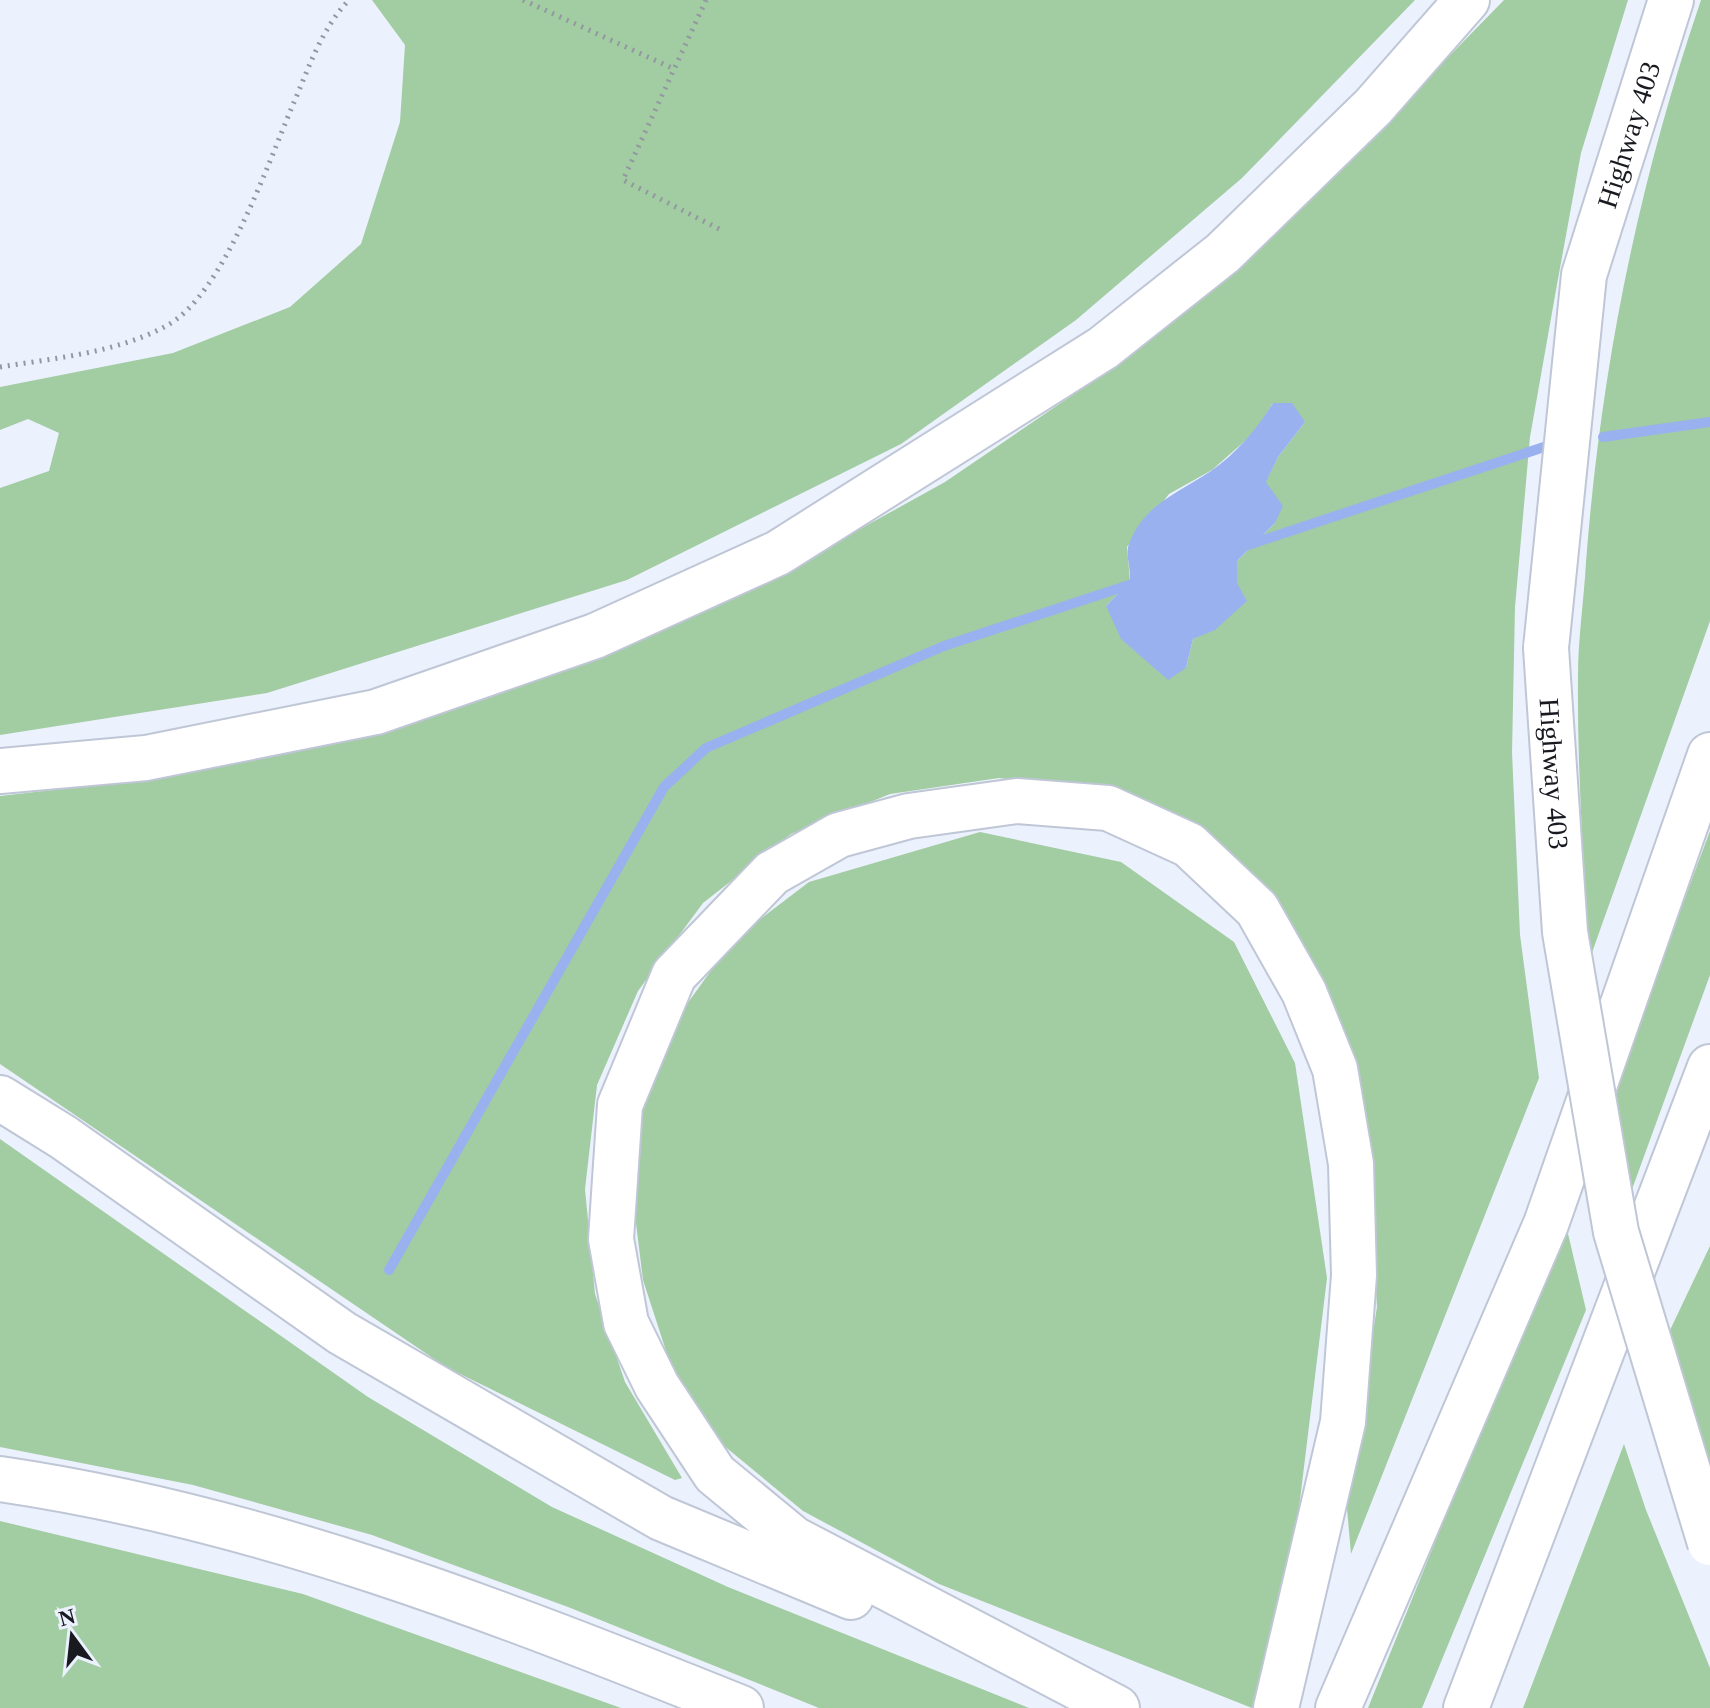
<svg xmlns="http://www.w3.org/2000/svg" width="1710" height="1708" font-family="Georgia,serif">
<rect width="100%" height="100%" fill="#ecf1fe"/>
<!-- green -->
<path fill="#a2cca1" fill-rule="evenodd" d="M372,0H1415L1242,178L1076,320L901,444L627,580L267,693L0,735V488L49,471L59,433L28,419L0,430V387L173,353L290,307L361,244L400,122L405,45Z
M1504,0H1628L1581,153L1556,290L1530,437L1515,607L1512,752L1520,935L1539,1078L1351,1554L1346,1497L1377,1307L1365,1112L1321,974L1257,883L1100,791L999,778L890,794L791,834L703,903L638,991L597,1085L585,1189L595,1294L625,1382L682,1478L675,1480L446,1367L0,1064V796L158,778L376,727L786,570L945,482L1099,377L1295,214ZM1273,403L1305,422L1278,457L1265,483L1275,523L1237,561C1236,602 1231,622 1193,639L1186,668L1106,606L1130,581L1127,547L1169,494L1212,470L1255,432Z
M1701,0H1710V621L1589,961C1584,866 1577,771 1578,676C1578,638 1584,600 1586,562C1601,368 1638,184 1701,0Z
M1710,831V975L1627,1203L1608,1104Z
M980,832L1121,862L1234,942L1295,1063L1327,1278L1299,1508L1252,1708L939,1584L803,1511L717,1440L669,1360L643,1280L632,1191L644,1095L682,1011L733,940L809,882Z
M0,1139L368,1397L552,1507L728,1587L1029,1708H819L568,1607L372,1535L193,1485L0,1447Z
M1565,1221L1586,1310L1422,1708H1368Z
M1710,1246V1490L1662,1347Z
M1624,1444L1646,1510L1710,1668V1708H1523Z
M0,1521L303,1594L621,1708H0Z"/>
<!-- water -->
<path fill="#99b2ef" d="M1273,403H1292L1305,422L1278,457L1266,482L1283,506L1275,523L1237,561V583L1247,601L1215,630L1193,639L1186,668L1168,680L1121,639L1106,606L1130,581C1131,569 1125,554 1129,544C1143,505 1178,493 1211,471C1237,453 1257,429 1273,403Z"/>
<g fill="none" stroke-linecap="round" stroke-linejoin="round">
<!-- stream -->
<path stroke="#99b2ef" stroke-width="10" d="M1603,437L1710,422
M1245,546L1550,445
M389,1270L664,787L706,748L944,646L1135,583"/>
<defs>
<g id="highway">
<path id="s1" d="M1546,648L1584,275L1671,0"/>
<path d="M0,771L146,758L376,712L595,636L778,553L1103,348L1223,253L1373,107L1467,0"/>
<path d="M0,1098L63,1137L342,1333L661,1518L851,1597"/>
<path d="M0,1479C260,1517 499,1611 741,1708"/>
<path d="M1117,1708L794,1539L715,1474L657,1386L626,1323L611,1239L620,1105L674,975L772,873L839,835L909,816L1017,801L1108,808L1189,845L1257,909L1304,992L1335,1069L1351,1164L1354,1275L1343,1422L1276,1708"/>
<path d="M1338,1708L1546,1224L1710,755"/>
<path d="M1466,1708L1710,1067"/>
</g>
</defs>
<!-- highway casing -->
<use href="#highway" stroke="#bfc6d5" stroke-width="48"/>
<!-- path -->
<path stroke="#9397a1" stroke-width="5" stroke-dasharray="2 6" stroke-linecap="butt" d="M523,0L672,68
M706,0L623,180L723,231
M0,367C55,358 116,353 166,326C222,297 267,166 292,107C308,70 321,29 349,0"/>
<!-- highway -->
<use href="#highway" stroke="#fff" stroke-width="44"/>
<defs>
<g id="highway-bridge">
<path id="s2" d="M1546,648L1565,932L1616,1232L1710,1543"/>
</g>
</defs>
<!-- highway-bridge casing -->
<use href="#highway-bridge" stroke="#bfc6d5" stroke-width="48" stroke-linecap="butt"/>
<!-- highway-bridge -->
<use href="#highway-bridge" stroke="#fff" stroke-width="44"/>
</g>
<g text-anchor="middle" stroke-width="6" stroke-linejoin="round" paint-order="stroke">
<!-- street labels -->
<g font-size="28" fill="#181a20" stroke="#ecf1fe">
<text dy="10" stroke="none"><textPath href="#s1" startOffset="522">Highway 403</textPath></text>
<text dy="10" stroke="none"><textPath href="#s2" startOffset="126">Highway 403</textPath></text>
</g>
</g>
<!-- north arrow -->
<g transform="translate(72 1636) rotate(345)" stroke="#ecf1fe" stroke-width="6" paint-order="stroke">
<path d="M0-6L14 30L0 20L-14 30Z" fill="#181a20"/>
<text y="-12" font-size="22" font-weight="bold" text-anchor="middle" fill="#181a20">N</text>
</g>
</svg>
